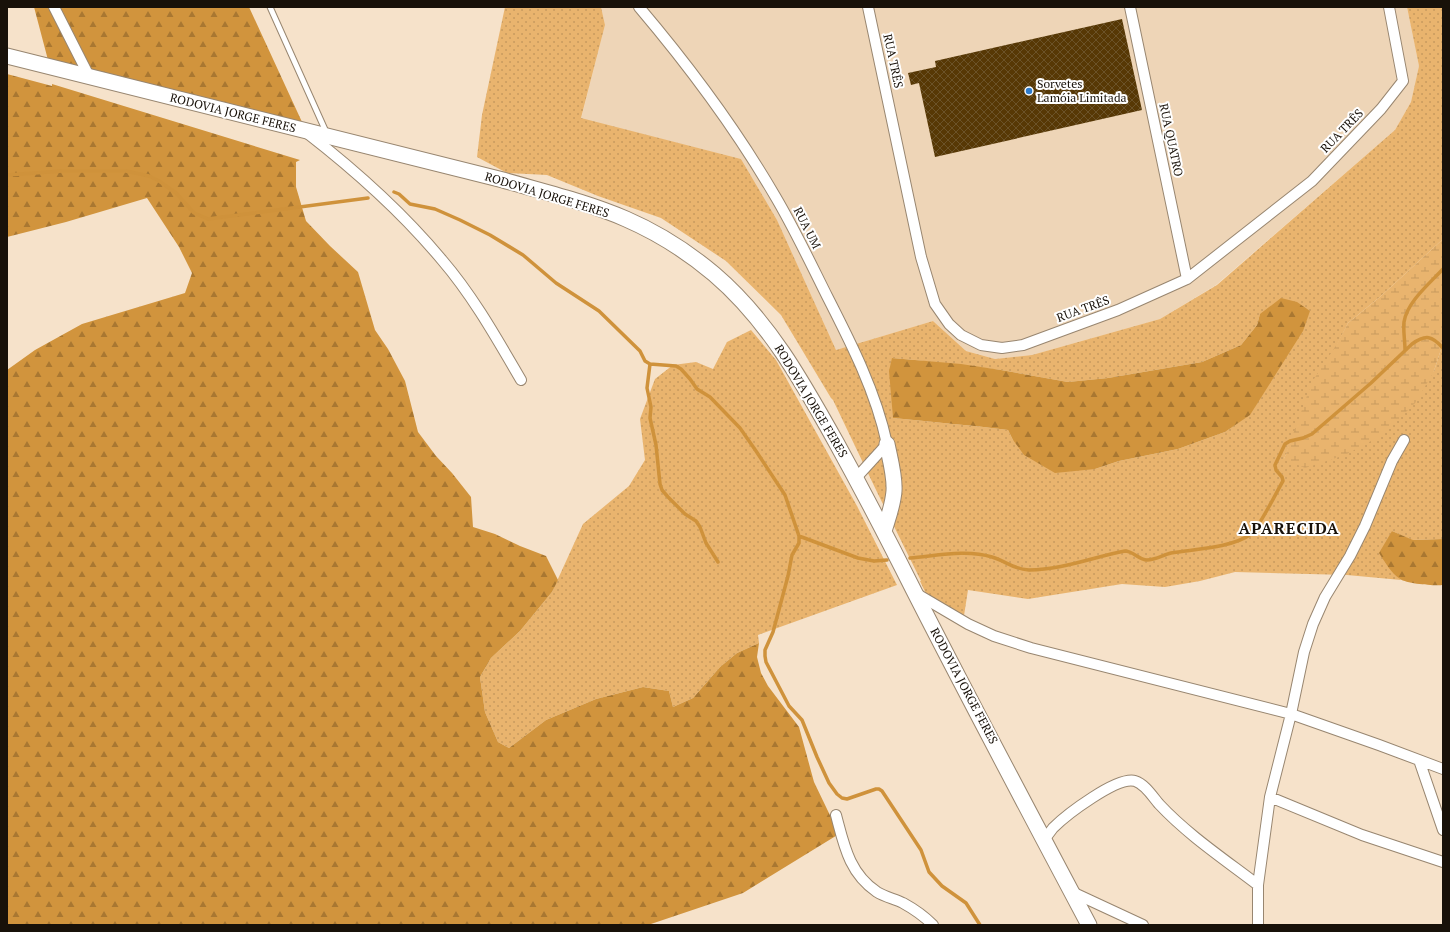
<svg xmlns="http://www.w3.org/2000/svg" width="1450" height="932" font-family="'PT Serif',serif">
<defs>
<pattern id="grass-dots" width="8" height="8" patternUnits="userSpaceOnUse"><rect width="8" height="8" fill="#e9b46e"/><path d="M2 2h.1M6 6h.1" fill="none" stroke="#c79a5e" stroke-width="1.8" stroke-linecap="round"/></pattern>
<pattern id="forest-firs" width="22" height="20" patternUnits="userSpaceOnUse"><rect width="22" height="20" fill="#d1943d"/><path d="M5 1l3.5 6h-7zM16 11l3.5 6h-7z" fill="#a97731"/></pattern>
<pattern id="wetland-marsh" width="20" height="14" patternUnits="userSpaceOnUse"><rect width="20" height="14" fill="#e9b46e"/><path d="M1 5h8M5 5V1M11 12h8M15 12V8" fill="none" stroke="#c79a5e"/></pattern>
<pattern id="building-cross-hatch" width="8" height="8" patternUnits="userSpaceOnUse"><rect width="8" height="8" fill="#573805"/><path d="M0 0l8 8M0 8l8-8" fill="none" stroke="#6b5228"/></pattern>
</defs>
<rect width="100%" height="100%" fill="#f6e2ca"/>
<!-- built -->
<path fill="#eed5b7" d="M601,7H1407L1419,66L1411,102L1395,130L1216,285L1160,319L1032,355L995,359L966,351L933,321L836,350L777,220L741,159L581,119L605,25Z"/>
<!-- grass -->
<path fill="url(#grass-dots)" fill-rule="evenodd" d="M505,7H601L605,25L581,118L741,159L777,220L836,350L933,321L966,351L995,359L1032,355L1160,319L1217,285L1395,130L1411,102L1419,66L1407,7H1443V239L1381,296L1348,323L1299,422L1284,459L1434,371L1443,343V539L1412,540L1392,531L1389,567L1401,580L1347,575L1235,572L1200,581L1165,587L1122,584L1028,599L968,590L963,622L937,605L934,611L920,581H921L877,492L833,400L831,398L781,315L726,261L661,218L598,196L547,175L507,173L477,157L482,115ZM1260,314L1250,414L1225,432L1178,449L1119,461L1095,469L1013,440L1008,430C970,425 931,422 893,418L892,358L915,360L1001,370L1068,382L1108,378L1202,362L1241,345L1257,325Z
M751,330L776,360L857,506L897,585L758,635L759,643L737,653L720,667L693,698L673,707L669,691L643,687L596,699L546,720L509,748L498,742L485,712L480,677L491,658L520,631L552,592L583,524L629,486L645,460L640,419L655,379L673,365L696,362L713,369L727,342Z"/>
<!-- forest -->
<path fill="url(#forest-firs)" d="M34,7H249L302,122L48,60Z
M7,74L52,86V84L300,160L296,162V187L306,221L330,246L358,272L375,330L388,349L405,381L418,432L436,456L452,473L471,497L473,527L495,534L520,546L546,556L558,580L552,592L520,631L491,658L480,677L485,712L498,742L509,748L546,720L596,699L643,687L669,691L673,707L693,698L720,667L737,653L759,643L757,657L761,673L768,686L799,727L814,782L839,834L743,893L648,925H7V370L35,350L82,324L185,293L192,273L179,247L147,198L66,222L7,237Z
M1281,298L1297,302L1310,311L1303,331L1250,415L1225,432L1178,449L1119,461L1095,469L1055,473L1024,455L1013,440L1008,430C970,425 931,422 893,418L889,371L892,358L961,364L1001,370L1068,382L1108,378L1202,362L1241,345L1257,325L1260,314Z
M1392,531L1413,540L1443,539V585C1435,586 1407,584 1400,579C1391,573 1385,562 1379,553Z"/>
<!-- wetland -->
<path fill="url(#wetland-marsh)" d="M1443,239V343L1434,371L1416,402L1384,434L1345,455L1305,468L1284,459L1312,382L1337,344L1348,323L1381,296Z"/>
<g fill="none" stroke-linecap="round" stroke-linejoin="round">
<!-- stream -->
<path stroke="#cf923b" stroke-width="3.5" d="M7,175L62,171H126L149,176L159,181L176,193L194,213L208,219L368,198
M394,192L399,194L410,204L435,209L460,220L490,235L523,255L556,283L599,311L640,351L645,361L650,364L676,366L681,369L690,379L697,389L710,397L740,428L756,451L785,495L799,536V543L792,555L788,576L773,632L765,650V656L766,662L789,706L802,720L817,757L829,783L837,794L842,798L847,799L876,789H879L882,791L921,850L929,872L942,886L966,903L980,925
M1405,350C1405,341 1403,331 1404,322C1407,302 1430,283 1443,269
M650,364L647,388L651,407L650,418L656,445L660,484L662,490L668,497L685,514L696,521L700,527L706,543L718,562
M799,536L858,558L874,561L887,560
M910,558C936,556 966,549 992,557C1006,561 1012,569 1029,570C1062,570 1093,557 1125,551C1133,551 1139,560 1147,560C1155,560 1163,555 1171,553C1194,549 1232,548 1251,534C1259,528 1277,491 1283,481L1282,477L1276,470L1275,465L1285,444L1290,441L1303,438L1312,434L1371,383L1412,344C1426,334 1432,336 1443,348"/>
</g>
<!-- building -->
<path fill="url(#building-cross-hatch)" d="M1122,19L1142,110L935,157L919,83L911,85L908,73L936,67L935,61Z"/>
<g fill="none" stroke-linecap="round" stroke-linejoin="round">
<defs>
<path id="service" d="M270,7L327,134"/>
<path id="minor" d="M54,7L89,76
M639,7C689,66 736,129 775,196C794,228 810,262 827,296C851,343 876,392 887,444L856,478
M868,7L921,257L935,304L949,324L961,335L981,345L1002,348L1023,345L1118,310L1187,279L1312,181L1381,109L1403,81L1389,7
M1130,7L1187,279
M307,133C356,171 402,212 442,260C473,296 497,339 521,380
M917,594L968,624L994,636L1031,648L1291,714L1379,745L1443,769
M1419,760L1443,830
M1270,797L1362,835L1443,862
M836,815C844,845 849,873 877,892C885,897 895,899 903,903C914,909 924,916 933,925
M1044,840C1047,836 1050,832 1053,828C1066,815 1117,776 1135,781C1145,784 1153,797 1159,804C1188,835 1224,859 1258,885
M1072,892L1143,925
M1258,925V885L1270,797L1291,714L1304,652L1313,624L1325,597L1350,556L1365,526L1392,461L1404,440"/>
<path id="secondary" d="M7,56L503,180C544,192 587,202 626,219C656,232 689,253 714,274C768,320 802,381 836,442C863,491 889,541 914,591C971,703 1030,814 1089,925
M884,531C888,518 893,505 894,491C895,476 890,459 887,444"/>
</defs>
<!-- service casing -->
<use href="#service" stroke="#988670" stroke-width="7"/>
<!-- minor casing -->
<use href="#minor" stroke="#988670" stroke-width="12"/>
<!-- secondary casing -->
<use href="#secondary" stroke="#988670" stroke-width="17"/>
<!-- service -->
<use href="#service" stroke="#fff" stroke-width="5"/>
<!-- minor -->
<use href="#minor" stroke="#fff" stroke-width="10"/>
<!-- secondary -->
<use href="#secondary" stroke="#fff" stroke-width="15"/>
</g>
<!-- markers -->
<circle fill="#2f7ccc" stroke="#fff" stroke-width="1.5" cx="1029" cy="91" r="4"/>
<g text-anchor="middle" stroke-width="4" stroke-linejoin="round" paint-order="stroke">
<!-- street labels -->
<g font-size="12" fill="#181109" stroke="#fff">
<text transform="translate(893 61) rotate(78)" y="4">RUA TRÊS</text>
<text transform="translate(233 113) rotate(14)" y="4">RODOVIA JORGE FERES</text>
<text transform="translate(1342 131) rotate(-46)" y="4">RUA TRÊS</text>
<text transform="translate(1171 140) rotate(78)" y="4">RUA QUATRO</text>
<text transform="translate(547 195) rotate(17)" y="4">RODOVIA JORGE FERES</text>
<text transform="translate(807 228) rotate(63)" y="4">RUA UM</text>
<text transform="translate(1083 309) rotate(-20)" y="4">RUA TRÊS</text>
<text transform="translate(811 401) rotate(59)" y="4">RODOVIA JORGE FERES</text>
<text transform="translate(964 686) rotate(62)" y="4">RODOVIA JORGE FERES</text>
</g>
<!-- poi labels -->
<g font-size="12" fill="#181109" stroke="#fff" text-anchor="start">
<text x="1037" y="88">Sorvetes<tspan x="1037" dy="14">Lamóia Limitada</tspan></text>
</g>
<!-- district labels -->
<g font-size="16" font-weight="bold" letter-spacing="1" fill="#181109" stroke="#fff">
<text x="1289" y="534">APARECIDA</text>
</g>
</g>
<!-- border -->
<rect width="1450" height="932" fill="none" stroke="#181109" stroke-width="16"/>
</svg>
